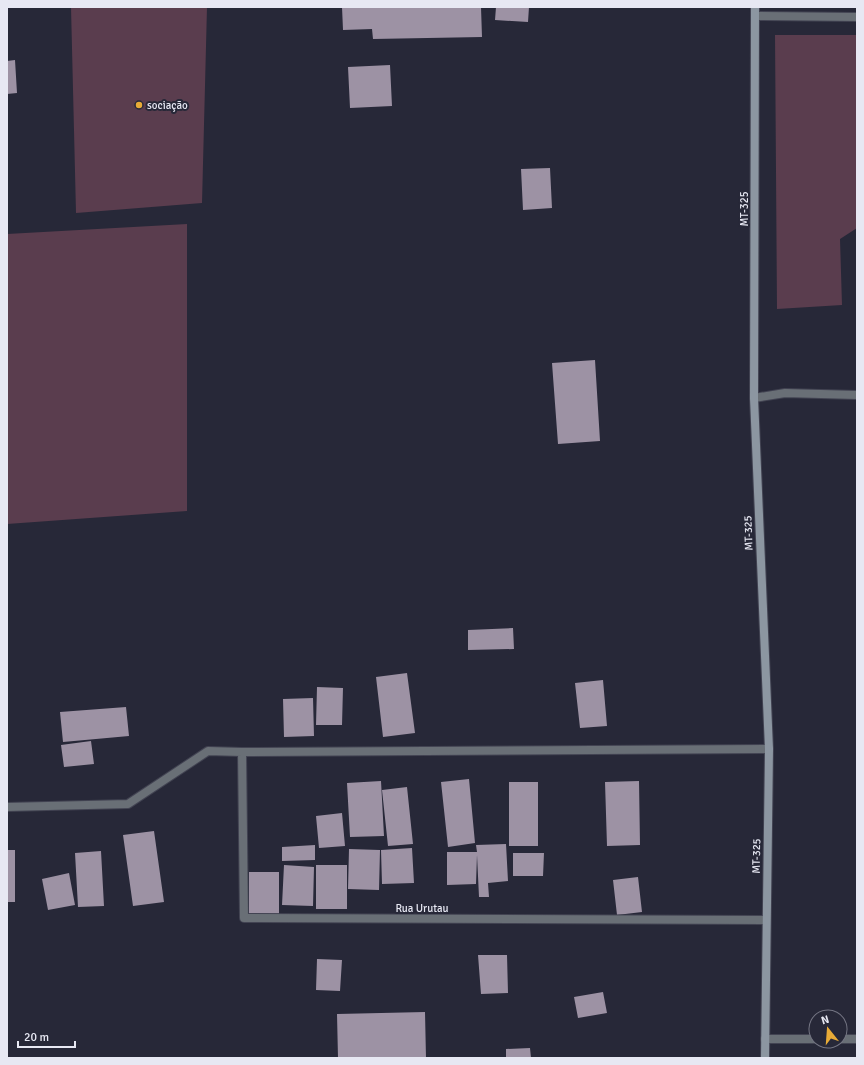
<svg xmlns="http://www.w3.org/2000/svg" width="864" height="1065" font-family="Signika,sans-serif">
<rect width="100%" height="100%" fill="#272838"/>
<!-- green -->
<path fill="#5a3d4e" d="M71,7H207L202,203L76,213Z
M775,35H857V228L840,239L842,305L777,309Z
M187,224V511L7,524V234Z"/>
<!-- building -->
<path fill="#9d92a4" d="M342,7H481L482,37L373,39L372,29L343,30Z
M496,7H529L528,22L495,20Z
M15,60L17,93L7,94V61Z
M390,65L392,106L350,108L348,67Z
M550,168L552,208L523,210L521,169Z
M595,360L600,441L558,444L552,363Z
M513,628L514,649L468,650V630Z
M407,673L415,733L383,737L376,677Z
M603,680L607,726L580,728L575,683Z
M317,687L343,688L342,725H316Z
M313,698L314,736L284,737L283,699Z
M126,707L129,736L63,742L60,712Z
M91,741L94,764L64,767L61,745Z
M469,779L475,843L448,847L441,782Z
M381,781L384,836L350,837L347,783Z
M639,781L640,845L607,846L605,782Z
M509,782H538V846H509Z
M407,787L413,844L388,846L382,790Z
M342,813L345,846L319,848L316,816Z
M154,831L164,902L133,906L123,835Z
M506,844L508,881L488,883L489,897H479L477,855L476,884L447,885V852H477L476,845Z
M315,845V860L282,861V847Z
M412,848L414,883L382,884L381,850Z
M349,849L380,850L379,890L348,889Z
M7,850H15V902H7Z
M101,851L104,906L78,907L75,853Z
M513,853H544L543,876H513Z
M284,865L314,867L313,906L282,905Z
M316,865H347V909H316Z
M249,872H279V915H249Z
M69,873L75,905L48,910L42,879Z
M638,877L642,912L617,915L613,880Z
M478,955H507L508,993L481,994Z
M317,959L342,960L340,991L316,990Z
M603,992L607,1013L578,1018L574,997Z
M425,1012L426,1058H338L337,1014Z
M530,1048L531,1058H506V1049Z"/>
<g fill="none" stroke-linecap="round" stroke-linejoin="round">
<defs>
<path id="street" d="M755,16L857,17
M754,398L785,393L857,395
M242,752L244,918L766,920
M7,807L128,804L208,751L242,752L769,749
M765,1039H816
M840,1039H857"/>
<path id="secondary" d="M755,7L754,398L769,749L765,1058"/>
</defs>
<!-- street casing -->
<use href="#street" stroke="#424352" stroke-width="10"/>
<!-- secondary casing -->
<use href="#secondary" stroke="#424352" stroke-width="10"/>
<!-- street -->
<use href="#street" stroke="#696f76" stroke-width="8"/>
<!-- secondary -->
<use href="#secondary" stroke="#8c96a1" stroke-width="8"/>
</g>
<!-- markers -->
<circle fill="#e8ab37" stroke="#272838" stroke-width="1.5" cx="139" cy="105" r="4"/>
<g text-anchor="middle" stroke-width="4" stroke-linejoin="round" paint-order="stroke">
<!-- poi labels -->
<g font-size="11" fill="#e7e8f3" stroke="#272838" text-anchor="start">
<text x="147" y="109">sociação</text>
</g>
<!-- street labels -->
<g font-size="11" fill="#e7e8f3" stroke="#272838">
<text transform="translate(744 209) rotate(-90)" y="4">MT-325</text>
<text transform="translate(748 533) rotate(-92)" y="4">MT-325</text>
<text transform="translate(756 856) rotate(-89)" y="4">MT-325</text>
<text x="422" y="912">Rua Urutau</text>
</g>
</g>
<!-- border -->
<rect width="864" height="1065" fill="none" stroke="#e7e8f3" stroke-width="16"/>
<!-- north arrow -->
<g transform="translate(828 1029) rotate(343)"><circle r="19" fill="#272838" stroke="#747583"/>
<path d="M0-3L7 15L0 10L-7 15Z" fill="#e8ab37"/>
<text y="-6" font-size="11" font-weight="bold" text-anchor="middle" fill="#e7e8f3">N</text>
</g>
<!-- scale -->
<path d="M18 1041v6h57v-6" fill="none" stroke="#e7e8f3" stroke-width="2"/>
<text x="24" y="1041" font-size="12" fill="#e7e8f3" stroke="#272838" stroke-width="3" paint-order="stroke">20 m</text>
</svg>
